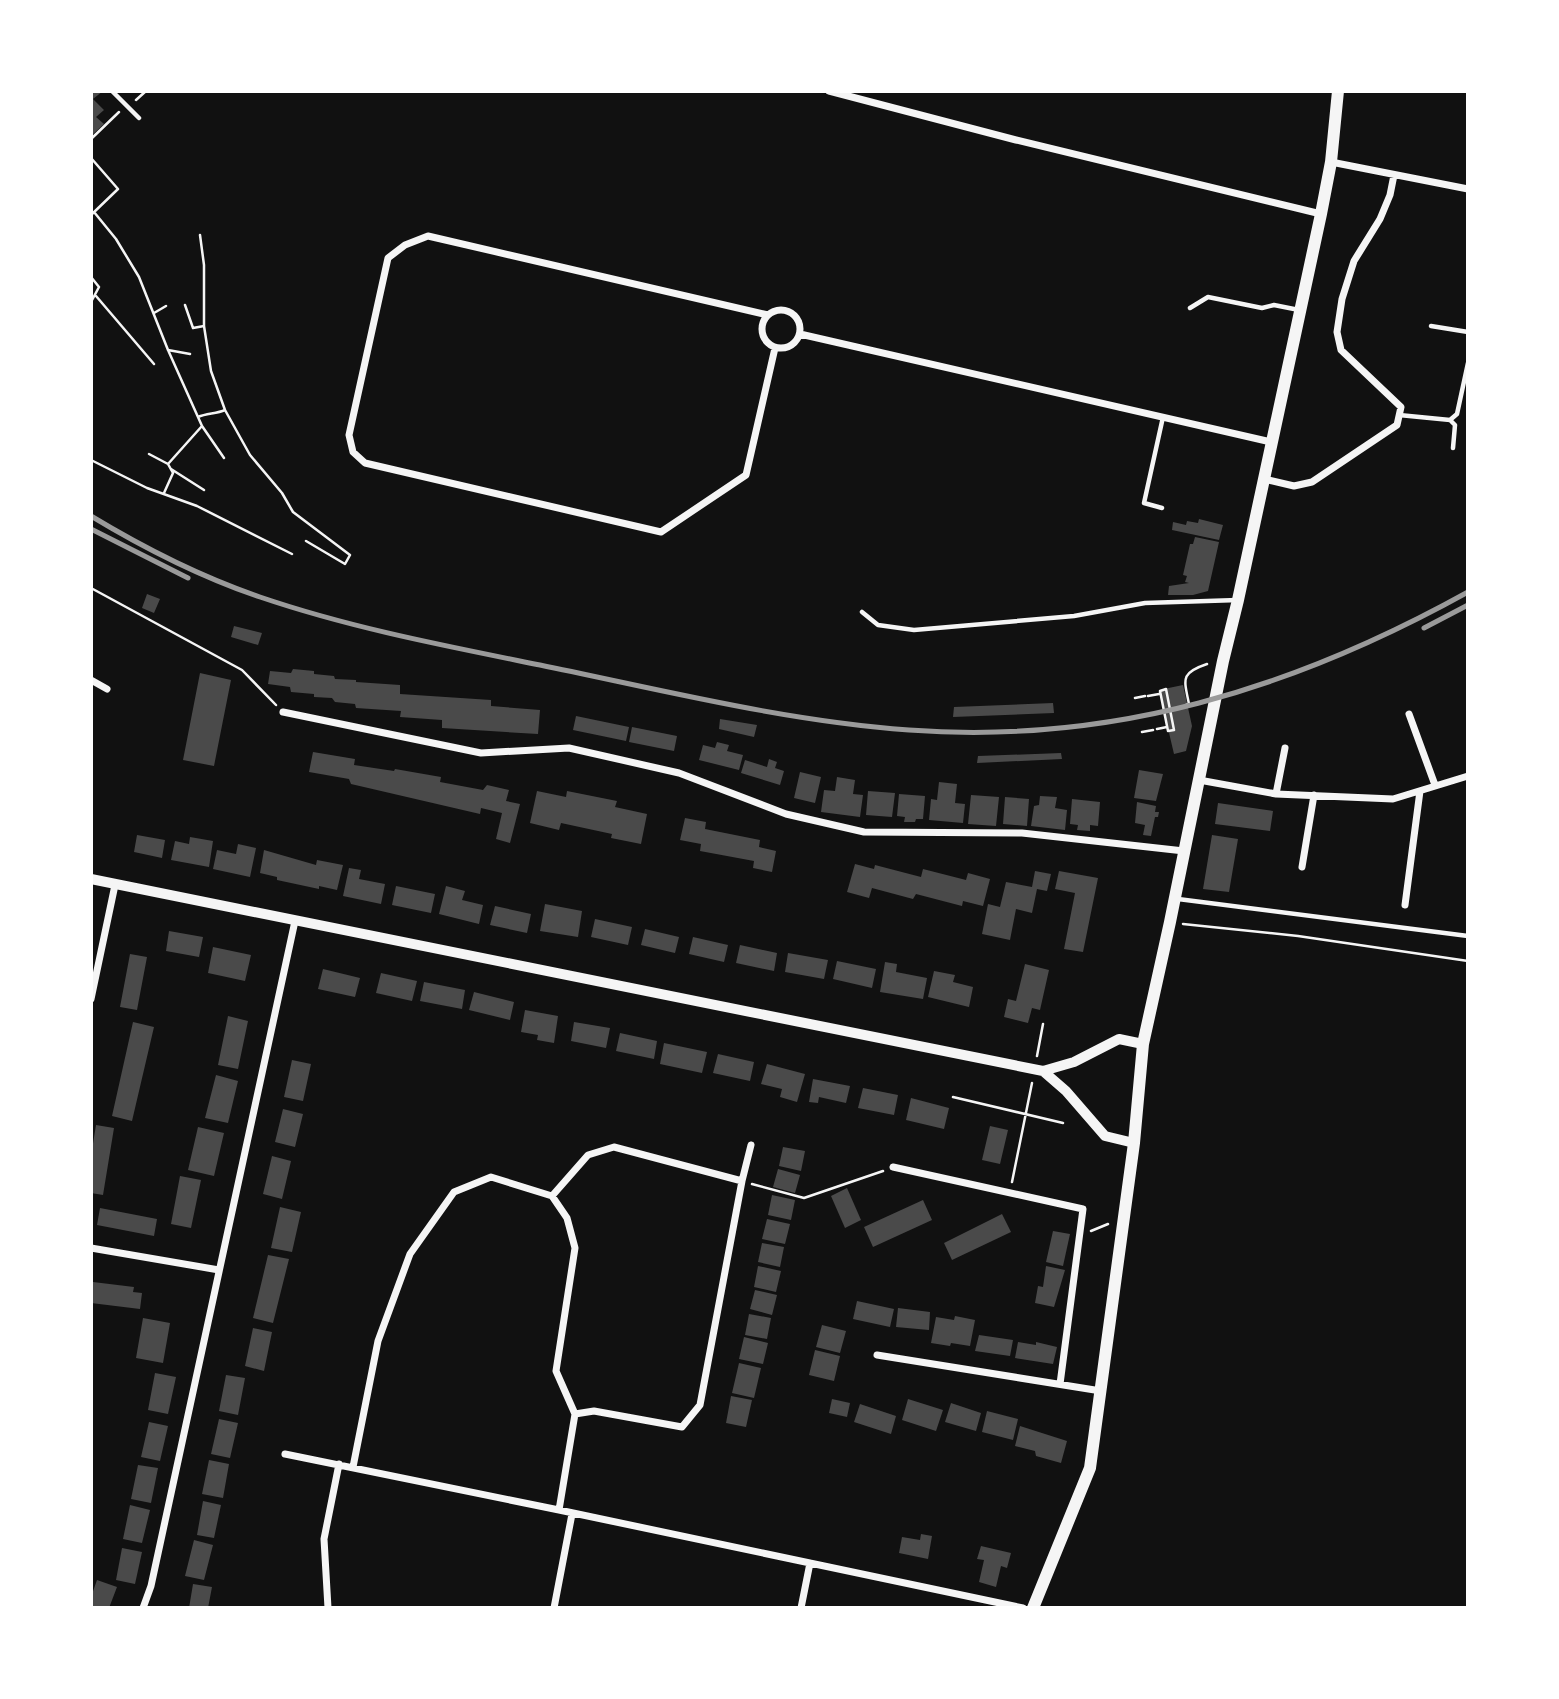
<svg xmlns="http://www.w3.org/2000/svg" width="1559" height="1699" font-family="'Source Sans 3',sans-serif">
<rect width="100%" height="100%" fill="#111"/>
<!-- building -->
<path fill="#4a4a4a" d="M91,91H103L93,99L104,110L96,117L104,124L91,136Z
M1199,519L1223,525L1219,540L1172,530L1173,522L1186,525L1187,521L1198,523Z
M1195,537L1219,542L1208,591L1193,595H1168L1169,586L1189,583L1185,582L1187,576L1183,575L1190,544H1193Z
M147,594L160,599L154,613L142,608Z
M234,626L262,633L258,645L231,637Z
M293,669L314,671V674L334,676L335,679L356,680V682L400,685V694L491,700V706L540,710L538,734L442,728V720L400,717L401,711L356,708L355,704L335,702L332,698L314,697V694L291,692L290,687L268,684L270,671L291,673Z
M200,673L231,680L214,766L183,760Z
M1183,685L1192,726L1186,751L1174,754L1159,690Z
M1053,703L1054,713L953,717L954,707Z
M576,716L629,727L626,741L573,730Z
M720,719L757,725L754,737L719,729Z
M632,727L677,736L674,751L629,742Z
M717,742L729,745L727,751L743,755L739,770L699,760L703,745L715,748Z
M313,752L355,759L354,765L394,771L395,769L441,777L440,782L483,790L487,785L509,790L506,801L520,804L510,843L496,839L502,813L481,808L480,814L351,784L349,779L309,772Z
M1061,753L1062,759L977,763L978,756Z
M769,759L777,762L775,768L784,771L780,785L741,773L745,760L767,767Z
M1139,770L1163,774L1156,801L1134,798Z
M800,772L821,777L815,803L794,798Z
M837,777L855,780L853,794L863,795L860,817L821,812L824,790L835,791Z
M939,782L957,784L955,803L965,804L963,823L929,820L931,799L937,800Z
M537,791L566,797L567,791L617,801L615,807L647,814L641,844L611,838L612,834L561,823L559,830L530,823Z
M868,791L895,793L892,817L866,815Z
M899,794L925,796L923,819H916L915,822H904L905,817L897,816Z
M971,795L999,797L996,826L968,824Z
M1040,796L1057,797L1055,808L1067,810L1065,830L1031,826L1034,806L1039,805Z
M1005,797L1029,799L1027,826L1003,824Z
M1072,799L1100,802L1098,826L1090,825V831L1077,830L1078,825L1070,824Z
M1137,802L1156,806L1155,812H1159L1158,817H1155L1151,836L1143,835L1145,825L1135,823Z
M1218,803L1273,811L1270,831L1215,824Z
M685,818L706,822L705,829L760,840L759,847L776,851L772,872L753,868L754,861L700,851L701,844L680,840Z
M137,835L165,840L162,858L134,852Z
M1212,835L1238,839L1229,892L1203,889Z
M190,837L213,841L209,867L171,860L175,841L189,844Z
M238,844L256,848L250,877L213,869L217,850L236,854Z
M264,850L316,865L317,860L343,865L337,890L319,886V889L277,880V877L260,873Z
M855,864L874,869L875,865L921,877L923,869L966,880L968,873L990,879L983,906L963,901L962,906L916,894L913,899L872,888L869,898L847,892Z
M349,868L361,870L359,879L385,884L381,904L343,896Z
M1035,871L1051,874L1047,891L1037,889L1032,913L1016,909L1010,940L982,934L988,904L1000,907L1006,882L1032,887Z
M1059,871L1098,878L1083,952L1064,949L1075,893L1055,889Z
M396,886L435,894L431,913L392,905Z
M446,886L465,891L462,900L483,905L479,924L439,914Z
M545,904L582,911L578,937L540,931Z
M495,906L531,914L527,933L490,925Z
M595,919L632,927L628,945L591,937Z
M645,929L679,937L675,953L641,945Z
M169,931L203,937L199,957L166,951Z
M693,937L728,945L724,962L689,954Z
M740,945L777,953L774,971L736,963Z
M213,947L251,955L245,981L208,973Z
M788,953L828,960L824,979L785,972Z
M130,954L147,957L137,1010L120,1007Z
M837,961L876,969L872,988L833,979Z
M885,962L897,964L896,972L927,978L923,999L880,992Z
M1025,964L1049,970L1040,1010L1032,1008L1028,1023L1004,1017L1008,999L1016,1001Z
M323,969L360,978L355,997L318,989Z
M934,971L955,975L953,982L973,987L969,1007L928,997Z
M381,973L417,981L412,1001L376,993Z
M424,982L465,990L462,1009L420,1001Z
M474,992L514,1002L510,1020L469,1010Z
M525,1010L558,1016L554,1043L537,1040L538,1035L521,1032Z
M228,1016L248,1021L238,1069L218,1065Z
M133,1022L154,1027L132,1121L112,1116Z
M574,1022L610,1028L606,1048L571,1041Z
M620,1033L657,1041L654,1059L616,1051Z
M664,1043L707,1052L702,1073L660,1064Z
M718,1054L754,1062L750,1081L713,1073Z
M292,1060L311,1064L303,1101L284,1097Z
M767,1064L805,1074L797,1102L780,1097L782,1089L761,1084Z
M216,1075L238,1081L228,1123L205,1118Z
M813,1079L850,1086L846,1103L819,1097L818,1103L809,1102Z
M863,1088L898,1095L894,1115L858,1108Z
M911,1098L949,1108L944,1129L906,1120Z
M283,1109L303,1114L295,1147L275,1142Z
M96,1125L114,1128L103,1195L91,1193V1156Z
M990,1126L1008,1130L1000,1164L982,1160Z
M198,1127L224,1133L214,1176L188,1170Z
M783,1147L805,1151L801,1171L779,1166Z
M272,1156L291,1161L282,1199L263,1194Z
M778,1169L800,1175L795,1193L773,1187Z
M180,1176L201,1180L191,1228L171,1224Z
M847,1188L861,1220L845,1228L831,1196Z
M772,1195L795,1200L791,1220L768,1215Z
M923,1200L932,1220L873,1247L864,1227Z
M280,1207L301,1212L292,1252L271,1248Z
M100,1208L157,1219L154,1236L97,1225Z
M1002,1214L1011,1232L952,1260L944,1243Z
M767,1219L790,1224L785,1244L762,1239Z
M1053,1231L1070,1234L1063,1266L1046,1262Z
M762,1243L784,1247L780,1267L758,1262Z
M268,1255L289,1259L273,1323L253,1318Z
M758,1266L781,1271L776,1292L754,1287Z
M1046,1266L1065,1270L1054,1307L1035,1303L1038,1286L1043,1287Z
M93,1282L134,1287L133,1292L142,1293L140,1309L91,1303Z
M755,1290L777,1295L772,1315L750,1309Z
M857,1301L894,1309L890,1327L853,1319Z
M898,1308L930,1312L929,1330L896,1327Z
M749,1314L771,1318L767,1339L745,1335Z
M955,1316L975,1320L970,1346L951,1343L950,1346L931,1343L936,1317L954,1320Z
M143,1318L170,1323L163,1363L136,1358Z
M822,1325L846,1331L840,1353L816,1347Z
M253,1328L272,1332L264,1371L245,1366Z
M979,1335L1013,1340L1010,1356L975,1351Z
M744,1337L768,1343L763,1364L739,1359Z
M1018,1342L1036,1345V1342L1057,1347L1053,1364L1015,1358Z
M815,1350L840,1356L834,1381L809,1375Z
M739,1363L761,1368L754,1398L732,1393Z
M155,1373L176,1377L168,1414L148,1410Z
M226,1375L245,1378L238,1415L219,1411Z
M731,1396L752,1400L746,1427L726,1423Z
M832,1399L850,1403L847,1417L829,1413Z
M908,1399L943,1410L936,1431L902,1420Z
M951,1403L981,1413L976,1431L945,1422Z
M860,1404L896,1416L891,1434L854,1422Z
M987,1411L1018,1419L1013,1440L982,1432Z
M219,1419L238,1423L230,1458L211,1454Z
M149,1422L168,1426L160,1461L141,1457Z
M1020,1426L1067,1441L1061,1463L1036,1456L1035,1451L1015,1446Z
M209,1460L229,1464L223,1498L202,1494Z
M138,1465L158,1468L151,1503L131,1499Z
M203,1501L221,1505L214,1538L197,1535Z
M130,1505L150,1510L142,1543L123,1539Z
M921,1534L932,1536L928,1559L899,1553L902,1537L920,1540Z
M194,1540L213,1545L204,1580L185,1576Z
M981,1546L1011,1553L1007,1568L1001,1566L996,1587L979,1582L984,1560L977,1559Z
M122,1548L142,1552L135,1584L116,1580Z
M97,1580L117,1587L109,1608H91V1597Z
M193,1584L212,1587L208,1608H189Z"/>
<g fill="none" stroke-linecap="round" stroke-linejoin="round">
<!-- path -->
<path stroke="#f5f5f5" stroke-width="2.5" d="M136,100L146,91
M91,139L119,112
M91,158L118,189L91,215
M94,212L116,239L139,277L168,350L202,426L224,458
M200,235L204,265V326
M91,277L99,287L91,302
M96,296L154,364
M185,305L193,328L204,326L211,371L225,410
M154,313L166,306
M168,350L190,354
M198,417C207,413 216,414 225,410L250,455L282,493L293,512L350,555L345,564L306,541
M149,454L168,464
M91,460L147,488L197,506L292,554
M171,469L204,490
M164,493L173,473L168,464L202,426
M91,588L242,670L276,705
M1166,689L1174,730L1168,731L1160,691Z
M1148,696L1159,694
M1135,698L1145,696
M1186,705L1189,704C1184,679 1180,673 1207,664
M1157,729L1167,727
M1142,732L1153,730
M1183,924L1298,936L1468,961
M1037,1056L1043,1024
M953,1097L1063,1123
M1012,1182L1032,1083
M752,1184L804,1198L883,1171
M1091,1231L1108,1224"/>
<!-- service -->
<path stroke="#f5f5f5" stroke-width="4.5" d="M112,91L139,118
M1190,308L1208,297L1262,308L1274,305L1299,310
M1431,326L1468,332
M1399,415L1450,420L1457,414L1468,363
M1450,420L1455,425L1453,448
M1162,508L1144,503L1163,417
M862,612L878,625L914,630L1074,616L1145,603L1238,600
M1178,899L1468,936"/>
<!-- minor -->
<path stroke="#f5f5f5" stroke-width="7" d="M829,91L1016,140L1321,214
M1331,162L1468,189
M762 329a19 19 0 1 1 38 0a19 19 0 1 1-38 0Z
M768,315L428,236L405,245L388,258L349,435L353,452L365,463L661,532L746,475L775,348
M800,334L1271,442
M1264,479L1294,486L1312,482L1397,425L1401,407L1341,350L1337,332L1342,299L1354,261L1380,219L1390,195L1394,175
M91,680L107,689
M283,712L481,753L569,748L679,773L786,814L864,832L1022,833L1184,851
M1409,714L1435,785
M1199,780L1276,794L1393,799L1468,776
M1276,794L1285,748
M1302,867L1314,795
M1405,905L1420,791
M91,999L115,885
M893,1167L1083,1209L1060,1384
M552,1196L588,1155L614,1147L742,1181
M91,1248L219,1270
M877,1355L1101,1391
M575,1414L594,1411L682,1427L700,1405L742,1181L751,1145
M285,1454L559,1510L1023,1608
M353,1467L378,1341L410,1254L454,1192L491,1177L552,1196L567,1218L575,1248L556,1371L575,1414L559,1510
M143,1608L151,1586L295,921
M328,1608L324,1539L339,1464
M554,1608L572,1514
M801,1608L810,1563"/>
<!-- tertiary -->
<path stroke="#f5f5f5" stroke-width="10" d="M91,879L1043,1071L1074,1062L1119,1039L1143,1044
M1043,1071L1066,1091L1105,1136L1134,1143"/>
<!-- secondary -->
<path stroke="#f5f5f5" stroke-width="12" d="M1033,1608L1090,1468L1134,1143L1143,1044L1170,922L1223,661L1238,600L1321,214L1331,162L1338,91"/>
<!-- rail -->
<path stroke="#9a9a9a" stroke-width="5" d="M91,516C144,548 201,577 260,597C351,628 446,646 540,665C662,690 785,721 909,730C1112,745 1293,689 1468,592
M91,529L188,578
M1424,628L1468,605"/>
</g>
<!-- border -->
<rect width="1559" height="1699" fill="none" stroke="#ffffff" stroke-width="186"/>
</svg>
